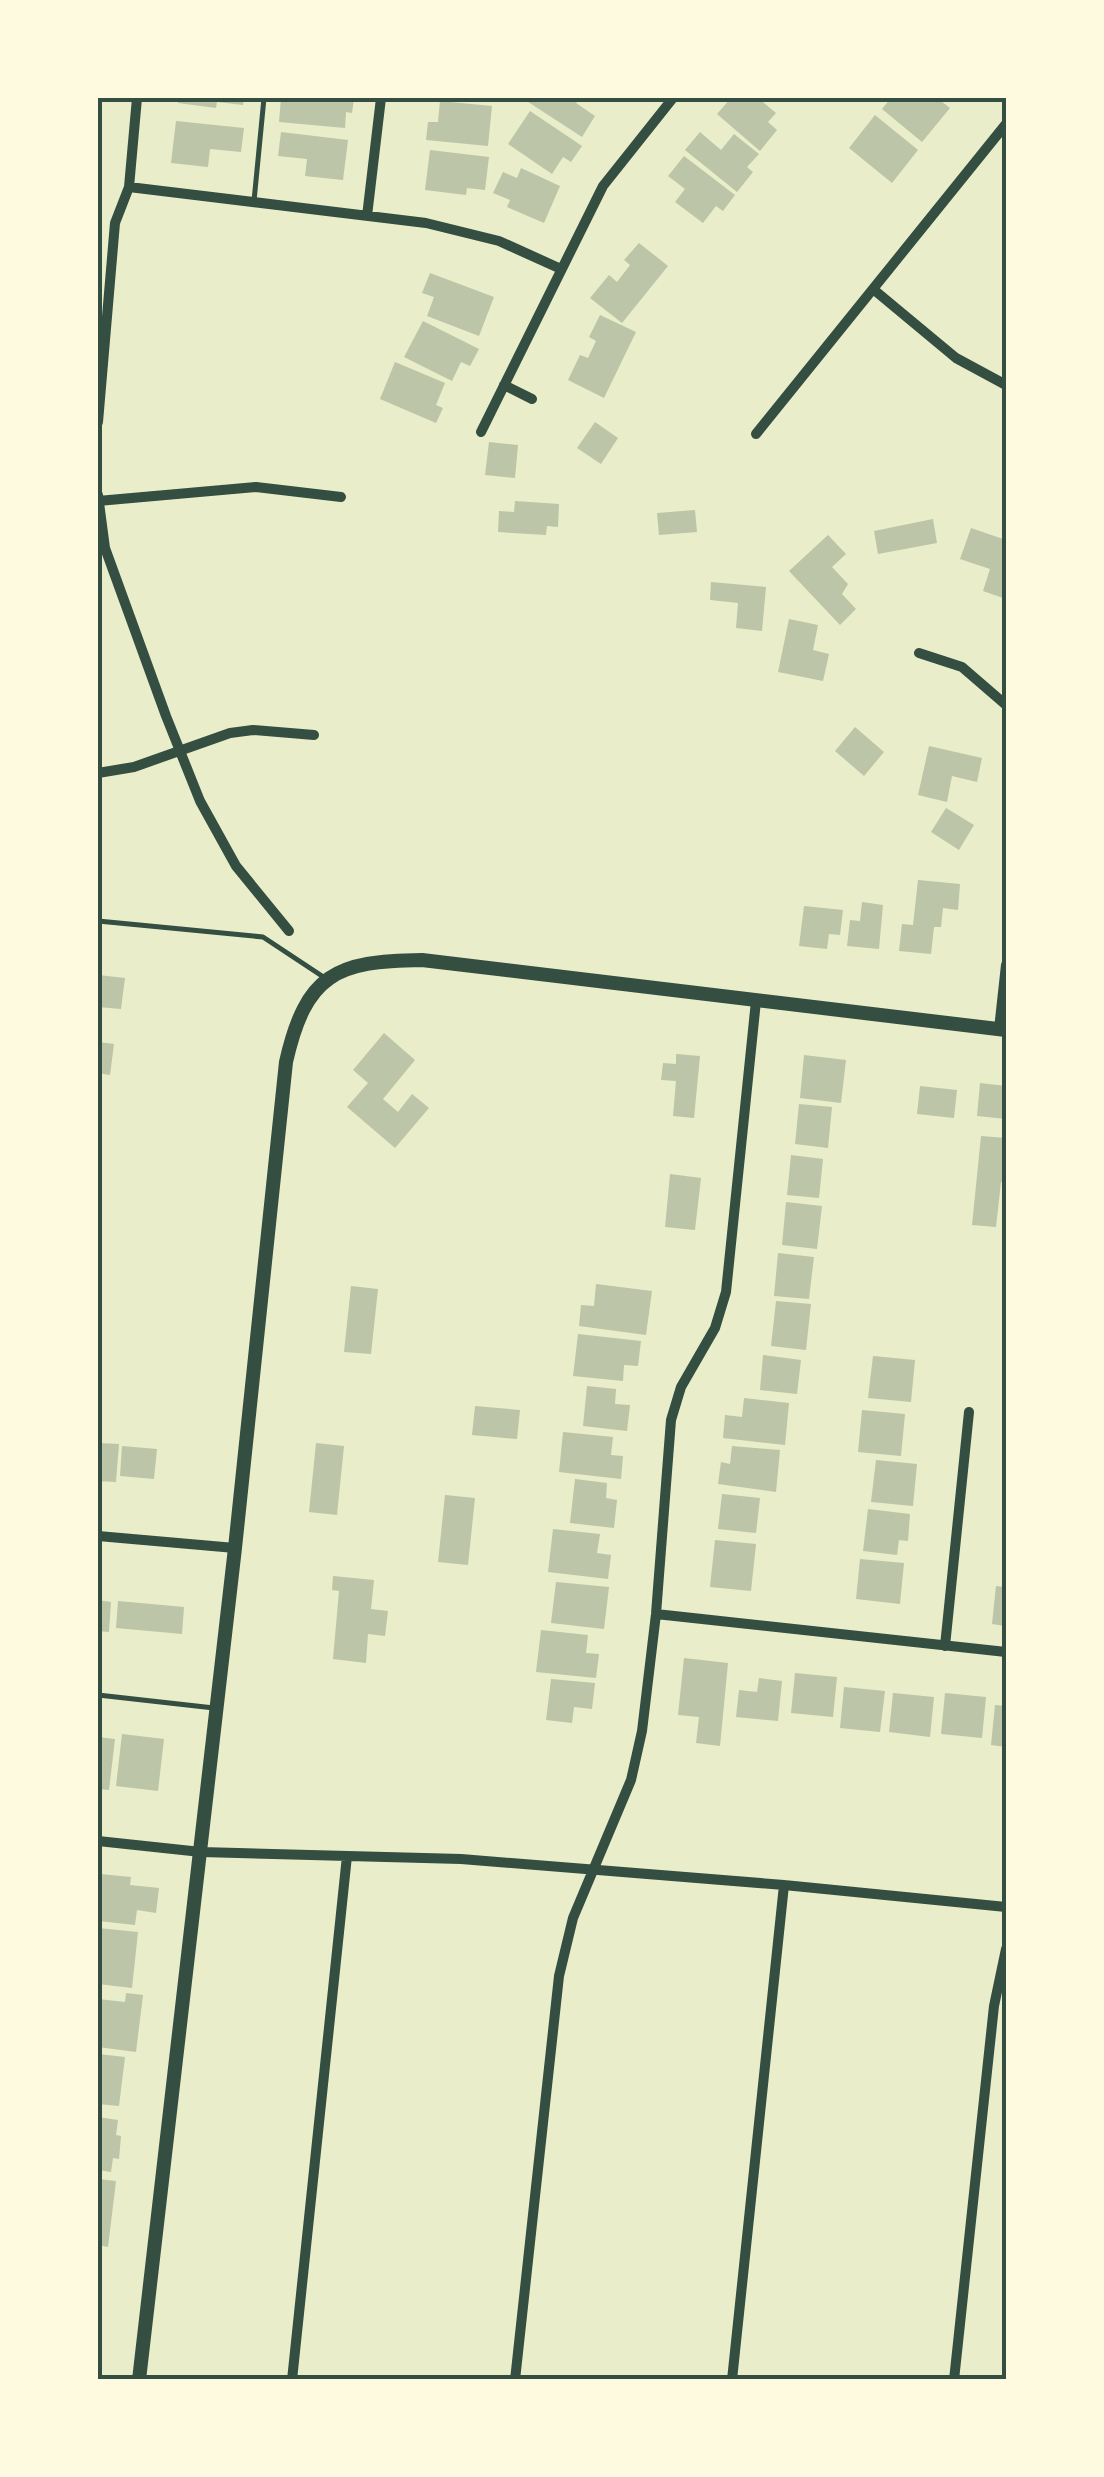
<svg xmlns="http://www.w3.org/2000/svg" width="1104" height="2477" font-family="Signika,sans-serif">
<rect width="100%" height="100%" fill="#e9edc9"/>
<!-- building -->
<path fill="#bcc5a7" d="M179,98H244L243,105L217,102L216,108L178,103Z
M281,98H354L352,113L346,112L345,128L279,122Z
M522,98H579L576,103L595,116L582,137Z
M731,98H758L776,113L768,122L777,130L760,151L717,114Z
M891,98H937L950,108L922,142L882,109Z
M440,101L492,106L488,146L426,140L428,122H438Z
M530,111L582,146L571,162L563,157L552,174L508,144Z
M875,115L918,150L892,183L849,148Z
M176,121L244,128L241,152L210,149L208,167L171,163Z
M281,132L348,140L343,180L305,176L307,159L278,156Z
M700,132L721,150L734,134L759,154L747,167L753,172L737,192L685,150Z
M430,150L489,157L485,190L467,188L466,195L425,190Z
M684,156L735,195L723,211L716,206L703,223L675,202L685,189L668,176Z
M521,168L560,186L544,223L507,207L510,200L493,193L503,172L517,178Z
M639,243L668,266L622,323L590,298L609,275L617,282L630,265L624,260Z
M430,273L494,297L479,336L427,316L434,297L422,293Z
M600,315L636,332L604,398L568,380L580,355L588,358L596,341L589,337Z
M423,321L479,349L470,366L461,362L452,381L404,357Z
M395,362L445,383L436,405L443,408L436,423L380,399Z
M595,422L618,438L601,464L577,448Z
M489,442L518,445L515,478L485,475Z
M515,501L559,504L558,527L547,526L546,535L498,532L499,511L514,512Z
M695,510L697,532L659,535L657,513Z
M933,519L937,543L878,554L874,531Z
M971,528L1006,540V599L983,591L990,569L960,559Z
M828,535L846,554L832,567L848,584L842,594L856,609L840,625L789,571Z
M711,582L766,587L762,631L736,628L738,603L710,600Z
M789,619L818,625L813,650L829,654L823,681L778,672Z
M855,727L884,752L864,776L835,751Z
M929,746L982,758L977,782L952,776L947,802L918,795Z
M946,808L974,825L959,850L931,832Z
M918,880L960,884L958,910L943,908L941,927H934L931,954L899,951L902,924L913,925Z
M862,902L883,905L879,949L847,946L850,920L860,921Z
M804,906L843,910L840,935L829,934L827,949L799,946Z
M98,975L125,978L121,1009L98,1007Z
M384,1033L415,1060L383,1099L398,1112L412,1094L429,1108L395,1148L347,1107L368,1083L353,1070Z
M98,1042L114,1044L110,1075L98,1073Z
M676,1054L700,1056L694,1118L673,1116L676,1081L661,1080L663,1063L676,1064Z
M804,1055L846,1060L841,1103L800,1098Z
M980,1083L1006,1086V1119L977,1116Z
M920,1086L957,1090L954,1118L917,1114Z
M799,1104L832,1107L828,1148L795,1144Z
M981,1136L1006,1138L1004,1159H1006V1182H1001L996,1227L972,1225Z
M791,1155L823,1159L819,1198L787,1195Z
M670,1174L701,1178L695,1230L665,1227Z
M786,1202L822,1206L817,1249L782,1245Z
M778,1253L814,1257L809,1299L774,1296Z
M596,1284L652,1291L646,1335L579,1326L581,1305L594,1306Z
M351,1286L378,1289L371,1354L344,1352Z
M776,1301L811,1304L806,1350L771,1346Z
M578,1334L641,1341L638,1366L624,1365L623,1381L573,1376Z
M763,1355L801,1360L797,1394L760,1390Z
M873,1356L915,1360L911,1402L868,1398Z
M587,1386L616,1389L615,1404L630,1405L627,1431L583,1426Z
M744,1398L789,1403L785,1445L723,1438L725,1415L742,1417Z
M475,1406L520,1410L517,1439L472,1435Z
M862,1410L905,1414L901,1456L858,1452Z
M563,1432L613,1437L611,1455L623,1456L621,1479L559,1472Z
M98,1443L119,1444L116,1482L98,1481Z
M316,1443L344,1446L337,1515L309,1512Z
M122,1446L157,1449L154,1479L120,1476Z
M732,1446L780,1450L776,1492L718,1484L721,1462L730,1464Z
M876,1460L917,1464L913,1506L871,1502Z
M575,1479L607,1483L606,1498L617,1500L614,1528L570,1523Z
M722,1494L760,1498L756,1533L718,1529Z
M445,1495L475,1498L468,1565L438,1562Z
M868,1509L910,1514L908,1541L899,1540L897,1555L863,1551Z
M553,1529L600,1534L597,1553L611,1555L608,1579L548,1572Z
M715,1540L756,1544L751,1591L710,1587Z
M860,1559L904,1563L900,1604L856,1599Z
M333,1576L374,1580L371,1609L388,1611L385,1636L368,1634L366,1663L333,1659L339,1591L332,1590Z
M556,1582L609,1587L604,1629L551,1623Z
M996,1586L1006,1587V1626L992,1624Z
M98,1600L111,1602L109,1632L98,1631Z
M118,1601L184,1607L182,1634L116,1628Z
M541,1630L588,1635L586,1653L599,1654L596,1678L536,1672Z
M684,1658L728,1663L720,1746L696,1743L699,1717L678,1715Z
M795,1673L837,1677L833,1717L791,1713Z
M759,1678L782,1681L778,1721L736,1717L739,1690L757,1692Z
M551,1679L595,1683L592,1709L574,1707L572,1723L546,1720Z
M844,1687L885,1691L880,1732L840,1728Z
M893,1693L934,1697L930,1737L889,1732Z
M945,1693L986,1697L982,1738L941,1734Z
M995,1705L1006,1706V1747L991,1745Z
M122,1734L164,1739L158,1791L116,1786Z
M98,1737L115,1739L109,1790L98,1789Z
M100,1874L131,1877L130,1885L159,1888L156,1913L137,1910L135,1925L98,1921V1881H99Z
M98,1928L138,1932L132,1988L98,1984Z
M126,1993L143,1995L136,2052L98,2047V1999L125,2002Z
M98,2054L125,2057L119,2106L98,2104Z
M98,2117L118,2120L116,2135L121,2136L119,2159L113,2158L111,2172L98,2170Z
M98,2179L116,2181L108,2247L98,2245Z"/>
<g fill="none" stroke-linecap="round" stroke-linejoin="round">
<!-- service -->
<path stroke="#344e41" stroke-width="5" d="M254,201L264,98
M98,921L263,937L325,978
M98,1695L214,1708"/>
<!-- minor -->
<path stroke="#344e41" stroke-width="10" d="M129,187L426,223L499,241L561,269
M367,216L381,98
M873,289L956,358L1006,385
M504,385L532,399
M98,422L115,223L129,187L137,98
M481,432L603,186L673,98
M756,434L1006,124
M98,495L105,548L166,716L200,801L236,866L289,931
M98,501L256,487L341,497
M919,653L962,667L1006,705
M98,773L134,767L230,733L253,730L314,735
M999,1029L1006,965
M98,1536L235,1548
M656,1614L1006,1652
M945,1646L969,1412
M98,1841L201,1852L461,1859L784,1885L1006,1907
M292,2380L347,1856
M515,2380L559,1976L573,1918L631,1780L642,1731L656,1614L671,1420L681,1387L715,1328L726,1292L756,1001
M732,2380L784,1885
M954,2380L994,2006L1006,1949"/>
<!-- tertiary -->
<path stroke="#344e41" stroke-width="14" d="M139,2380L235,1548L286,1062C306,974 336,961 422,960L1006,1030"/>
</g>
<!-- border -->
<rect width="1104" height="2477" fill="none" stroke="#fefae0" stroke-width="200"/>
<rect x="100" y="100" width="904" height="2277" fill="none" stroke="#344e41" stroke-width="4"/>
</svg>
